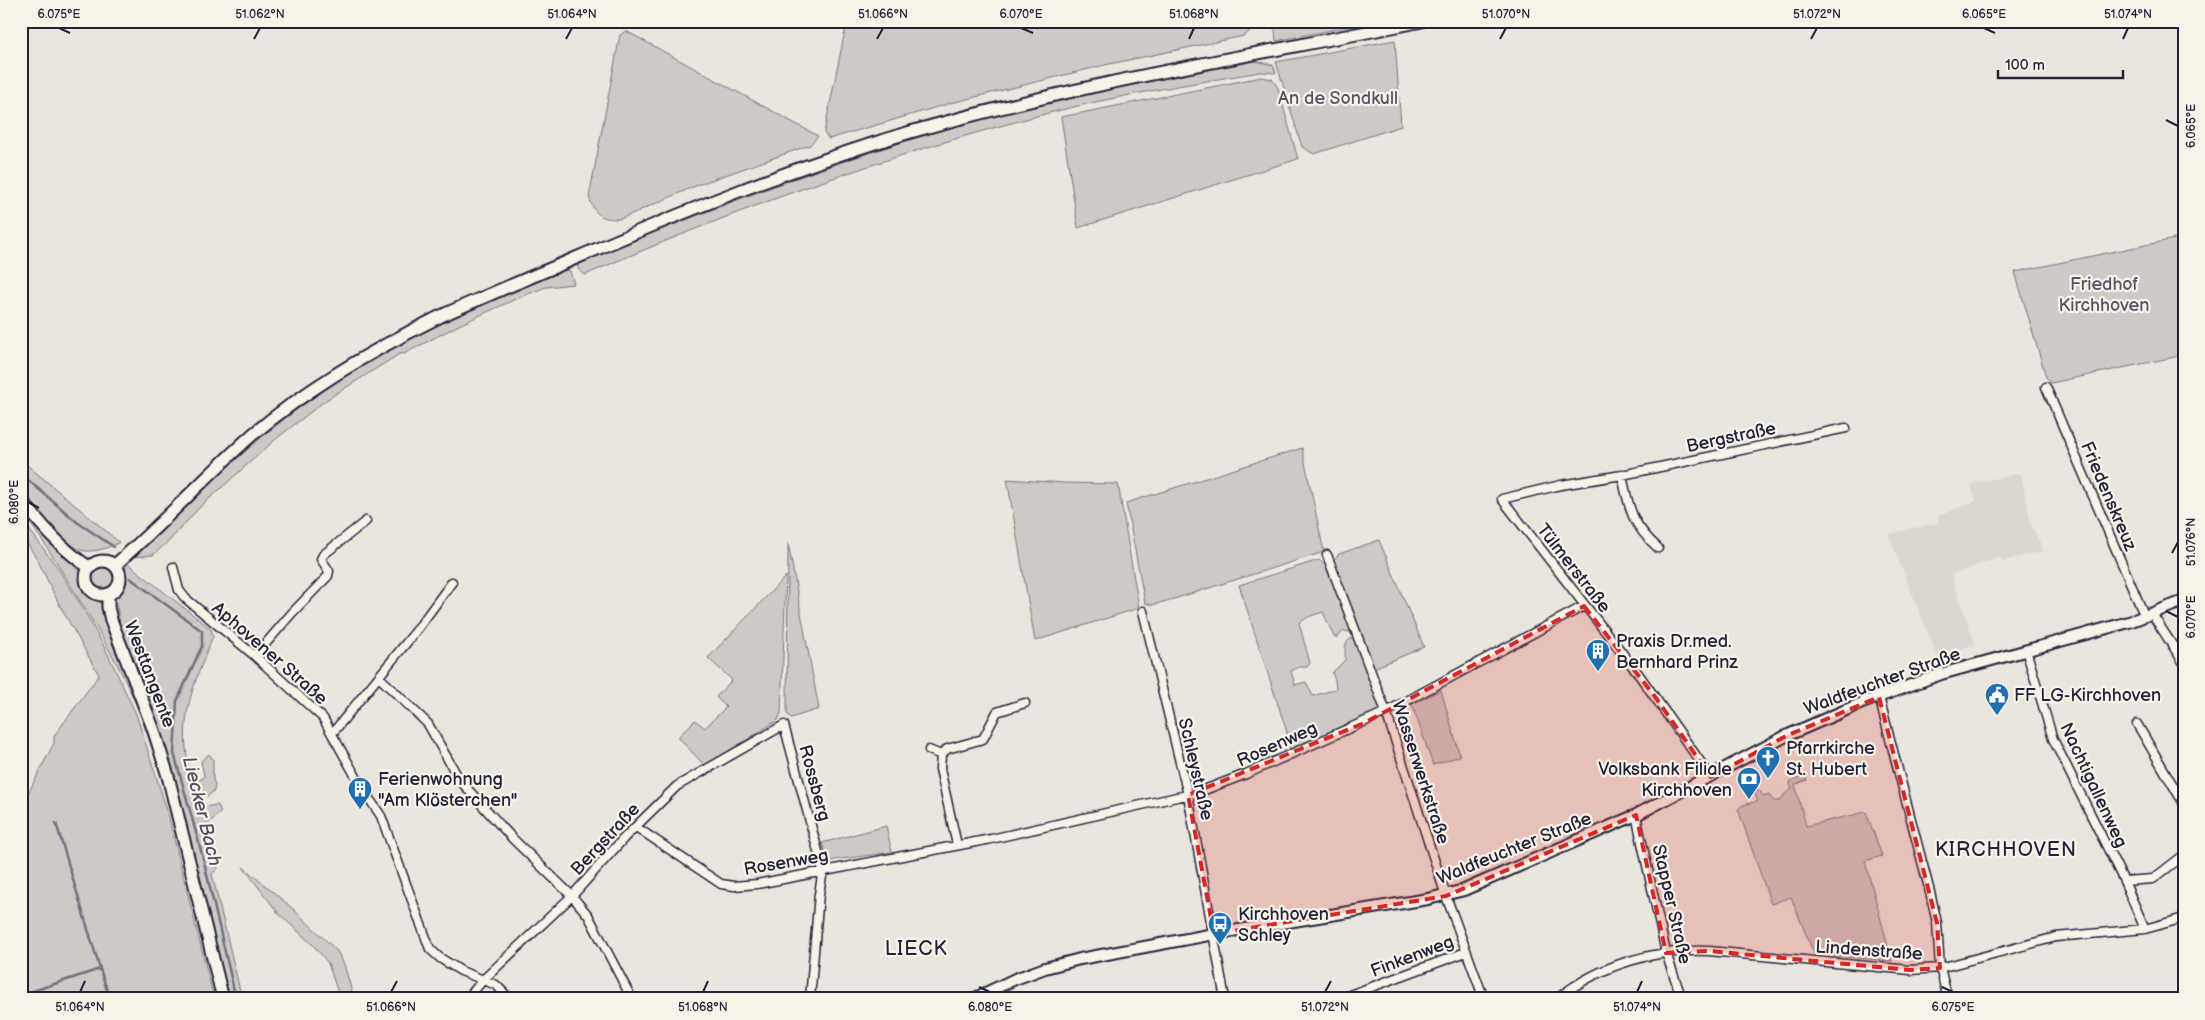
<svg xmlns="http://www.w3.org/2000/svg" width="2205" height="1020" font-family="'Balsamiq Sans',sans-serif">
<rect width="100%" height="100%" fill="#eae6de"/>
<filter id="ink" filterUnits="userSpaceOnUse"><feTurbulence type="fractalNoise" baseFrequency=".02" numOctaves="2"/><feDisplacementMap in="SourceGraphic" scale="10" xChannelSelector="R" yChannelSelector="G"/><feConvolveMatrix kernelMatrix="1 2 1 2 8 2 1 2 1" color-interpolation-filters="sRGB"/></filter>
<g filter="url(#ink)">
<!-- built -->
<path fill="#dbd8d2" d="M2021,473L2031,524L2044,551L2002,561L2000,557L1951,575L1975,644L1938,658L1888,534L1938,523V516L1976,501L1970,484Z"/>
<!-- green -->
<path fill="#cdc9c6" stroke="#787680" d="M847,21H1262L1244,36L1105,65L951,103L829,139L824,133Z
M1274,21H1377L1276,41Z
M626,31L818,136L810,145L700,184L620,219C601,219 595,216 589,197L620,35Z
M1395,40L1401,126L1314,154L1302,147L1276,62Z
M1256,61L1273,65L1276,73L1260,72C1188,84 1115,96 1045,114C887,155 734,210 585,275L578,269V265L584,261C718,206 853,153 993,116C1080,94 1168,78 1256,61Z
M1261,77L1272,79L1278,88L1298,159L1078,228L1061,117Z
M2184,237V355L2051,383L2046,377L2015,272Z
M561,269L570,271L574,284L546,287L520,297L459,325L404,354L401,353L326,400L276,439L200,507L169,541L153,555L134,557C212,478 288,406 386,351C442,319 502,294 561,269Z
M1302,448L1324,552L1174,599L1152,605L1145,603L1126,503Z
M21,460L119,542L118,543C109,548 95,552 85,551C68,550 26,499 21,484C19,478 21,467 21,460Z
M1007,479L1064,483L1118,484L1139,608L1035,641Z
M21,509L47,539L78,570L85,592L100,601L113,646L144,717L164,778L219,999H217C194,905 175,808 141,717C123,669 95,625 68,581C53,557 39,533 21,512Z
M21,518L59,570L81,605L106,650L136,714L167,810L214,999H21V807L54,743V736L99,675L60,606L37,559L21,534Z
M1379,540L1424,647L1374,668L1334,563V559L1339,554Z
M788,543L819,709L791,718L787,714Z
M1319,560L1326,566L1350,627V632L1343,631L1338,637H1334L1323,612L1308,617L1299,623L1310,663L1307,667H1299L1291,671L1295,685L1306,682L1313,696L1336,689L1335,680L1332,673L1345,660C1346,650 1342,642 1353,638L1379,697L1380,709L1376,713L1290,750L1286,729L1239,585Z
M127,563L211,629L213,636C197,678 180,710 187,756C188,766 189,773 197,780L202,779L204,776L201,761L209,754L213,759V780L215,784L214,791L208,796L203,795L200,798L204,807L218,805L221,812L204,827C208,841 214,853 218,868L212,874L242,999H229L176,786L122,635L115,596L121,586Z
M90 578a12 12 0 1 1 24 0a12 12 0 1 1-24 0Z
M786,576L781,713L778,720L705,766L678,737L695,720L705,728L726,707L716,697L732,680L708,658Z
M1441,690L1460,756L1433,765L1412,704Z
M1805,775L1807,780L1795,785L1806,826L1866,812L1882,856L1865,861L1892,961L1814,954L1791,897L1771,904L1738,809L1743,805L1758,801L1754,792L1759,790L1763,796L1768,794L1774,801H1780L1785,794L1792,789L1789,782Z
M886,826L892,852L828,861L822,843Z
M243,867L291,907L337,951L344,964L354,999H340L328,963L313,945L279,914Z"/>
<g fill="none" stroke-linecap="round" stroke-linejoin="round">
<!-- stream -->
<path stroke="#716f7b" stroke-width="2.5" d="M21,474L77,522L114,547
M130,578L202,631V646L177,701L174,753L203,858L236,999
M56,823L100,969
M21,995L100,969L110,999"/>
<defs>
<path id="minor" d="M2046,387L2145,617
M1622,475C1629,508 1631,524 1658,548
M1327,555L1386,712L1446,896L1484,999
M173,567L179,590L185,598L255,656L323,718L364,791L381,816L430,949L440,958L461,971L496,985L510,999
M1143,611L1188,795L1225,999
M2152,614L2184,663
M2026,650L2053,739L2124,881L2145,929
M255,656L292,613L328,576L329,571L321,559L323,555L366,521
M379,677L428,724L459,779L471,793L513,839L572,896L588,915L632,999
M1879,697L1931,896L1937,923L1940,968L1948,999
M2137,724L2184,804
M331,732L335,730L416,631L452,582
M929,750L941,755
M1711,777L1637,672L1502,499L1561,485L1622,475L1846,428
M1636,815L1666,953L1682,999
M636,827L721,884L734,886L757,884L991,839L1199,792L1246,774L1386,712L1584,606
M957,845L940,769L941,755L947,749L983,739L997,712L1025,703
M2124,881L2153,879L2184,855
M467,999L483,980L572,896L624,838L677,786L784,725L823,870L819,894L810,999
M1339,999L1466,952
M1557,999C1599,965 1656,948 1709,951L1910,970L1940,968L2056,937L2145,929L2184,918"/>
<path id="tertiary" d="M973,999L1015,979L1045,968L1080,959L1214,934L1428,899L1464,890L1636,815L1786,736L1862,703L1941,674L2129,622L2184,601"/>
<path id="secondary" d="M21,500C41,524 63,551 89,567
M86 578a17 17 0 1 1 34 0a17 17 0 1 1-34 0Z
M115,565C162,524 205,477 252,435C309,387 374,349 441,316C483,297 526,279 569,261C680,213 791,168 907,133C1076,84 1250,56 1422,21
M108,594V607L111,620L153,728L168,776L223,999"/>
</defs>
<!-- minor casing -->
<use href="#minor" stroke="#22223b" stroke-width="11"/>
<!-- tertiary casing -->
<use href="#tertiary" stroke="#22223b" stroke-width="14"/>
<!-- secondary casing -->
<use href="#secondary" stroke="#22223b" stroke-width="15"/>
<!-- minor -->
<use href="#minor" stroke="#f7f3e8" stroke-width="8"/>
<!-- tertiary -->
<use href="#tertiary" stroke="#f7f3e8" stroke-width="10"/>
<!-- secondary -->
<use href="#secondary" stroke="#f7f3e8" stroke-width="11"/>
</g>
</g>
<!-- marked area -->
<path fill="#d62828" fill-opacity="0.2" stroke="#d62828" stroke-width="4" stroke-dasharray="10 6" stroke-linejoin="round" d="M1584,606L1656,698L1711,777L1786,736L1879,697L1937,923L1940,968L1910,970L1709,951L1666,953L1636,815L1446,896L1214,934L1188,795L1364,723Z"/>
<!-- ticks -->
<path fill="none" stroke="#22223b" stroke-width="2" d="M59,28L70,33M1021,28L1033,33M1984,28L1995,33M254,39L260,28M566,39L572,28M877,39L883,28M1189,39L1194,28M1500,39L1506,28M1811,39L1817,28M2123,39L2128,28M2166,120L2178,126M28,502L39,508M2172,553L2178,542M2166,611L2178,617M979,987L990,992M1942,987L1953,992M80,992L85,981M391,992L397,981M703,992L708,981M1325,992L1331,981M1637,992L1642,981"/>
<!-- icons -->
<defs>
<symbol id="building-pin" viewBox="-11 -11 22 30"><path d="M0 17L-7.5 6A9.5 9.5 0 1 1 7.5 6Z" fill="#1f6fb2" stroke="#f7f3e8"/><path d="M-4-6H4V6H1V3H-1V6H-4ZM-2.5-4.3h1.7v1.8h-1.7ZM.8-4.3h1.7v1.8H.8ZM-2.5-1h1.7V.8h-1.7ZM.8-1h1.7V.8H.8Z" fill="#fff"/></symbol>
<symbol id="civic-pin" viewBox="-11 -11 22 30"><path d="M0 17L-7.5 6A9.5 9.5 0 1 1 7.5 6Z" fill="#1f6fb2" stroke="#f7f3e8"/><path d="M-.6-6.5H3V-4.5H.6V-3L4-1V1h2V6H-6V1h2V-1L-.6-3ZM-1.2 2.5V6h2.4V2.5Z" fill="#fff"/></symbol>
<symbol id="church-pin" viewBox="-11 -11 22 30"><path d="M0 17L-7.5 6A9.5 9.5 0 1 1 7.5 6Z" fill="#1f6fb2" stroke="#f7f3e8"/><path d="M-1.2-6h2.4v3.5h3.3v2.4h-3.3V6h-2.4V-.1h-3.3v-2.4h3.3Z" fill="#fff"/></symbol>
<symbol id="bank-pin" viewBox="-11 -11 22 30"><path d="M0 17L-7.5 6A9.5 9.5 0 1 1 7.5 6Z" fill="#1f6fb2" stroke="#f7f3e8"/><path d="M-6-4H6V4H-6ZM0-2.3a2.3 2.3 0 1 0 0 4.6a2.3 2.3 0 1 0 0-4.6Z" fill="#fff"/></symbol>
<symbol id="bus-pin" viewBox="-11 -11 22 30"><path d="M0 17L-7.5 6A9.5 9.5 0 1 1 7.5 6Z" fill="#1f6fb2" stroke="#f7f3e8"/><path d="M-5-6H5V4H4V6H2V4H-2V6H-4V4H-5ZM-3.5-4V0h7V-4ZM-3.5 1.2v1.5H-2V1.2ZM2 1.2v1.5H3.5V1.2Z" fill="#fff"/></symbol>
</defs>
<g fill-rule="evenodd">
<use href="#building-pin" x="1584" y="637" width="28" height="38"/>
<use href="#civic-pin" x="1983" y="681" width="28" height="38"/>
<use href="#church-pin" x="1754" y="744" width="28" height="38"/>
<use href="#bank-pin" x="1735" y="765" width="28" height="38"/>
<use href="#building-pin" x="346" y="775" width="28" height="38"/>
<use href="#bus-pin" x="1206" y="910" width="28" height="38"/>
</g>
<g text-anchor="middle" stroke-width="4.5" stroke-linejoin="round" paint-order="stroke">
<!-- park labels -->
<g font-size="18" fill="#555465" stroke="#f7f3e8">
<text x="1338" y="104">An de Sondkull</text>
<text x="2104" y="290">Friedhof<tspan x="2104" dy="21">Kirchhoven</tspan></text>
</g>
<!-- street labels -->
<g font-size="18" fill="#22223b" stroke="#f7f3e8">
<text transform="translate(1731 437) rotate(-12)" y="6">Bergstraße</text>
<text transform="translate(2109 496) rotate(67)" y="6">Friedenskreuz</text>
<text transform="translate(1574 568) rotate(52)" y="6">Tülmerstraße</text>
<text transform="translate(270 653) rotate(41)" y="6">Aphovener Straße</text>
<text transform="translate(150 674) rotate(69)" y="6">Westtangente</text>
<text transform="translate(1882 681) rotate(-20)" y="6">Waldfeuchter Straße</text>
<text transform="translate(1277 744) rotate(-24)" y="6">Rosenweg</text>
<text transform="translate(1196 769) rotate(77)" y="6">Schleystraße</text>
<text transform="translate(1421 772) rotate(72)" y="6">Wasserwerkstraße</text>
<text transform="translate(815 783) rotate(75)" y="6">Rossberg</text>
<text transform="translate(2094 785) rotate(65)" y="6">Nachtigallenweg</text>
<text transform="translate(605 839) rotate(-47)" y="6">Bergstraße</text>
<text transform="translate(1514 848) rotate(-22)" y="6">Waldfeuchter Straße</text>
<text transform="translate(786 862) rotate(-10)" y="6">Rosenweg</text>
<text transform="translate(1672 904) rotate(77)" y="6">Stapper Straße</text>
<text transform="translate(1869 950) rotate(4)" y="6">Lindenstraße</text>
<text transform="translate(1412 956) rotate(-21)" y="6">Finkenweg</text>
</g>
<!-- poi labels -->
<g font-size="18" fill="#22223b" stroke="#f7f3e8" text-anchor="start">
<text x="1616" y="647">Praxis Dr.med.<tspan x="1616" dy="21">Bernhard Prinz</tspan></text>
<text x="2014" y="701">FF LG-Kirchhoven</text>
<text x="1786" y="754">Pfarrkirche<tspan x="1786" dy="21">St. Hubert</tspan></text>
<text x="1732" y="775" text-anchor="end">Volksbank Filiale<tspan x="1732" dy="21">Kirchhoven</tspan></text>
<text x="378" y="785">Ferienwohnung<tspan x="378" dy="21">"Am Klösterchen"</tspan></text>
<text x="1238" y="920">Kirchhoven<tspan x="1238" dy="21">Schley</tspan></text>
</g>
<!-- water labels -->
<g font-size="19" font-style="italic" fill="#504f60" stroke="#f7f3e8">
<text transform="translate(203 811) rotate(76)" y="7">Liecker Bach</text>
</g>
<!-- quarter labels -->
<g font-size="20" letter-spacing="1" fill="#22223b" stroke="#f7f3e8">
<text x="2006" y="856">KIRCHHOVEN</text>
<text x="916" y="955">LIECK</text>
</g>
</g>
<!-- margin -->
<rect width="2205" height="1020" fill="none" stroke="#f7f3e8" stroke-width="55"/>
<!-- scale -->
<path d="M1998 70v8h125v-8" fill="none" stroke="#22223b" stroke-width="2.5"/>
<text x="2005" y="70" font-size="15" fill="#22223b" stroke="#f7f3e8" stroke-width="4" paint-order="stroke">100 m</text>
<rect x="28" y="28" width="2150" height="964" fill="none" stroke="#22223b" stroke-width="2"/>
<g font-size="12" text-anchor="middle" fill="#22223b">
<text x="59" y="18">6.075°E</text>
<text x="260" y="18">51.062°N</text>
<text x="572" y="18">51.064°N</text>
<text x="883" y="18">51.066°N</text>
<text x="1021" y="18">6.070°E</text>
<text x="1194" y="18">51.068°N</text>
<text x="1506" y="18">51.070°N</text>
<text x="1817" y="18">51.072°N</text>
<text x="1984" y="18">6.065°E</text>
<text x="2128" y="18">51.074°N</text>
<text transform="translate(2191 126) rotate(-90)" y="4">6.065°E</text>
<text transform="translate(14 502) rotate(-90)" y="4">6.080°E</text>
<text transform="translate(2191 542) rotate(-90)" y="4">51.076°N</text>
<text transform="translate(2191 617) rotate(-90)" y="4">6.070°E</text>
<text x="80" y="1011">51.064°N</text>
<text x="391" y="1011">51.066°N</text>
<text x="703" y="1011">51.068°N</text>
<text x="990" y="1011">6.080°E</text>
<text x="1325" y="1011">51.072°N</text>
<text x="1637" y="1011">51.074°N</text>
<text x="1953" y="1011">6.075°E</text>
</g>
</svg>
